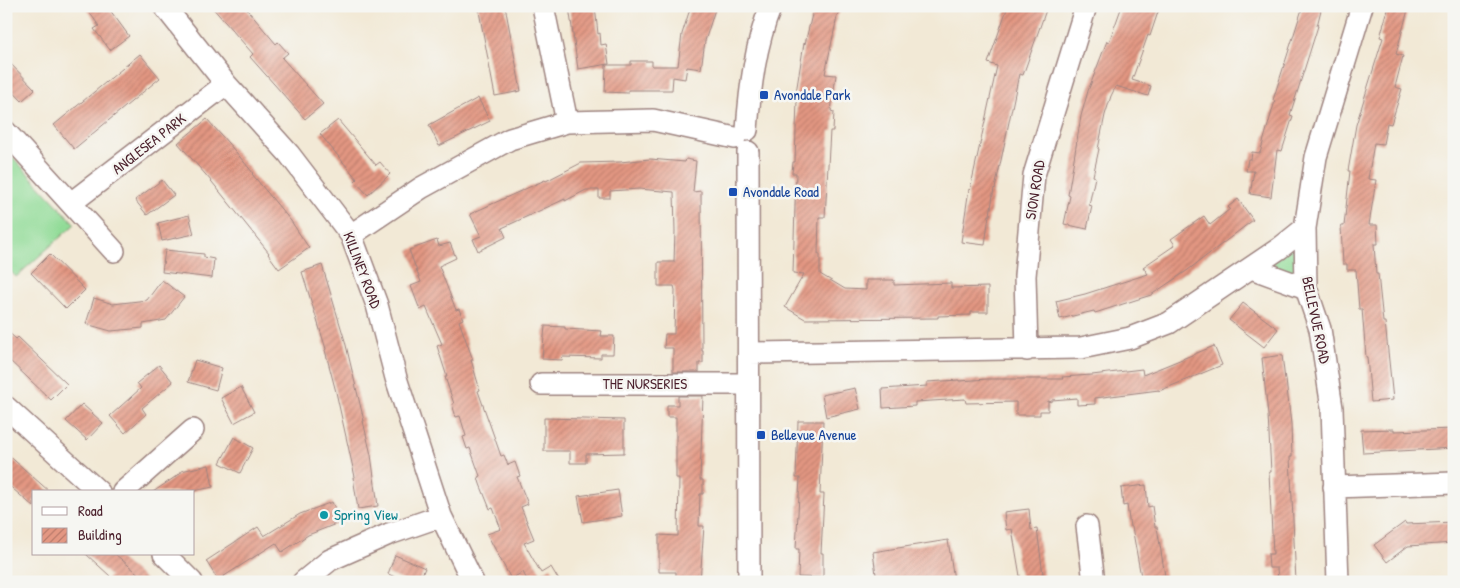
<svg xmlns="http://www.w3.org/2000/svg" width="1460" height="588" font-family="'Patrick Hand',sans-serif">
<defs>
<pattern id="building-hatch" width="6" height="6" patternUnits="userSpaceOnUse" patternTransform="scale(1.25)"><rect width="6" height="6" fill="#e39782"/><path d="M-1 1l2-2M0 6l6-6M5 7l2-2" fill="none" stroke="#ba7b6b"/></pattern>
</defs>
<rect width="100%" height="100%" fill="#f6f6f2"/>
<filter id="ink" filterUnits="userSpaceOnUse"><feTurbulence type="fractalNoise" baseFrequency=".02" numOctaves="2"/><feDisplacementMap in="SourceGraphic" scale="10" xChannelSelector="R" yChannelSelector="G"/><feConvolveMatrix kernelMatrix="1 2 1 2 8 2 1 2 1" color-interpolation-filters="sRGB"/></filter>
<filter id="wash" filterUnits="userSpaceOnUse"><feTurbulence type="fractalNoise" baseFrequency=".0096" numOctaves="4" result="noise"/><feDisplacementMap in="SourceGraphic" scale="20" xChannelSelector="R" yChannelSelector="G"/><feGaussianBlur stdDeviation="1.12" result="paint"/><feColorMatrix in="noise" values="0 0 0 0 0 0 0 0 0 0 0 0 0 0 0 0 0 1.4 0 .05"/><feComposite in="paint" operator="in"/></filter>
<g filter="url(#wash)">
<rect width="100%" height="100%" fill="#f2e9d6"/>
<!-- grass -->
<path fill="#91db97" stroke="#6e7d61" d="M6,150L75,224L16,277L6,267Z
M1296,242L1298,275L1292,276L1271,263Z"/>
<g id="blocks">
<!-- building -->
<path fill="url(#building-hatch)" d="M85,6H107L129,36L110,50L94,29L99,26Z
M211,6H244L276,44L278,42L288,53L282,58L323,104L305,119L250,57L253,54Z
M478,6H505L521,91L495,96Z
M578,6H595L598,34L600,33L601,45L606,44L609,64L578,69L569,7Z
M691,6H716L705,41L701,69L687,67L685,79L673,77L672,90H628V93L605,92L606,65H631V61H652V66H678L682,34Z
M814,6H843L837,17L825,74L836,75L831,111L834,112L833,131H830L825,217H819L818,254H820V274L845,289L866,290V280H894V285L951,283V288L988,287V312H971V315L938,316V318L805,319L785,307L804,274L793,273L796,173H792L793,162H795L797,99H795L804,43L805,44Z
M1008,6H1036L1046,10L1023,75L1019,74L995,189L994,188L990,215H989L985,245L961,242L969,189L970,190L997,66L988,63Z
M1122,6H1160L1150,36L1148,35L1132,80L1151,86L1148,96L1116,86L1111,96L1105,115L1098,149H1099L1093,176L1095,177L1089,205L1092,206L1087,229L1064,224L1070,196L1068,195L1081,116L1088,91L1107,41L1109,42Z
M1303,6H1322L1317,26H1318L1290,115L1293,116L1282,151L1277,150L1271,197L1250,194L1254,171H1246L1248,159H1251L1252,152L1260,153L1275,101L1273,100Z
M1389,6H1409L1396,54L1403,56L1395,87L1402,89L1391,124L1387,123L1383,144L1374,143L1368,179L1376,180L1369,225H1377L1378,244H1374L1376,274H1378L1383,322H1385L1393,400L1371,402L1367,357H1366L1362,309H1359L1356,270H1347V264H1343L1341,226H1344L1350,171H1348L1356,125L1383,38L1380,37Z
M140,54L160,78L74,149L54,125Z
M6,59L35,89L22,101L6,84Z
M478,98L490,121L439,146L429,125Z
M207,119L235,151L253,173L252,174L291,221L309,248L279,269L268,254L269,253L212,182L178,143Z
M338,120L376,165L380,162L390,174L368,195L355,181L357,179L320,134Z
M650,159L685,162L686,159L696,161L693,192L701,191L702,351H703V363H699V372H673V348H664L665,334H674L675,290L674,286H658V262H674L675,231L674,192L639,189L610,191V198H599V190H586L565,201V199L502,228L506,237L478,251L473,239L481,236L470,214L545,180L546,181L581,163L620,162Z
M162,180L174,195L147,215L135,200Z
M1238,199L1253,220L1188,270L1151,295L1095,313L1094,311L1060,319L1056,301L1085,294L1148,274L1143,267L1175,245L1171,239L1204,216L1210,225L1230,209L1228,207Z
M189,215L194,234L162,241L158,223Z
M437,240L439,246L450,243L456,258L439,266L456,310L459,309L463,319L459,321L473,360H471L480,390L478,391L501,456L504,455L508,465L515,462L520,476L517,477L528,504L521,507L534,539L524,543L541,573L551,567L560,582H525L527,580L523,572L511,579L487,534L501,529L493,508L490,509L480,484L478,477L480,476L470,448L467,449L463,437L466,436L460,416L456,417L452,404H454L445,377H447L437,346L442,344L426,307L420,310L411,286L421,282L409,250Z
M165,250L204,254V257L214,259L212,278L162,272Z
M50,254L85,290L66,309L31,273Z
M322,265L345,341L364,421H363L371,455L378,506L358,509L353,477H355L336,392L325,350L326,349L302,272Z
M162,280L184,297L166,320L143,324V328L111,331L86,324L94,298L113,304L147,300Z
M1243,303L1278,329L1264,347L1229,320Z
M545,326L565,327V329L602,331L601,336H614L613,354H601V358L563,357L562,360L542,359Z
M6,330L16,339L18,337L67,384L51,400L6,357Z
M1214,346L1222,365L1159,391V390L1095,398V404L1077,405V398L1052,400V402L1048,401V411H1040V415H1016V402L966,403L965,399L915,402V406L883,408L882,389L927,386V382L959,380V381L988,379H1063L1062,377L1092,375L1142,369L1143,375Z
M1282,355L1285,380H1286L1291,424L1292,457H1290L1296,582H1278L1277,568H1269L1268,554H1273L1269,472H1271L1268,415L1262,358Z
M195,360L222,368L216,390L188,382Z
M159,365L173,382L142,408L146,414L125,433L110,416L141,388L137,383Z
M241,387L254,412L234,423L221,398Z
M855,388L860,409L826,417L822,395Z
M678,396H703L700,480H703V494H700L699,526H704L700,582H676V572H659V535L678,536L679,478H676V417H667V405H678Z
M82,404L103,423L87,440L66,421Z
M544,418L624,420V453L586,454V463H570V451H544Z
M798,421H823L820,494H824L821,553H823V578L798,577L799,549H796L800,478H796Z
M1394,429V431L1454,429V448L1363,453L1361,430Z
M234,437L253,448L240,473L220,463Z
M6,453L50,492H34V507L6,483Z
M209,465L213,487L189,492H153L181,473V471Z
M1146,485L1148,507L1152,506L1155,527H1157L1166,582H1142L1132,527H1130L1127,505L1123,506L1121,488Z
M618,490L622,516L583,522L578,496Z
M332,502L341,522L308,535L282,552L276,543L218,580L206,561L258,527L264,536L300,514Z
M1029,509L1031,530L1037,529L1044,582H1021L1012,529L1006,530L1004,512Z
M1405,522L1406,524L1454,522V543L1408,546L1387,562L1374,545Z
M948,540L954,580L943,582H877L873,552Z
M86,554H115L148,582H105L110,576Z
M395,555L425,568L419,582H407L388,574Z"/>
</g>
</g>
<g filter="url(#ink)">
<use href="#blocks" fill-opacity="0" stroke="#9e8480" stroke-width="1"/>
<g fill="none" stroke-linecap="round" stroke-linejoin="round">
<defs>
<path id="minor" d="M164,6L226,84L289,154L351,235L377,305L396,378L441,516L473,582
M543,6L567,122
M747,130C750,89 755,45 771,6
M6,132L114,251
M748,152L749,582
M71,203L226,84
M351,235L421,188L510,139L567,122L653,120L735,138
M1251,268L1306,288
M1027,350L1025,276L1034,175L1086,6
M749,353L1081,348L1130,338L1169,323L1280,248L1305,228
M541,384H748
M6,407L99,492
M1334,487L1454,483
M123,492L193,430
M1087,526L1094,582
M164,554L192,582
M303,582L330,560L389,534L441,516
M1338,582L1332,408L1320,329L1306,288L1305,228L1316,157L1362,6"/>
</defs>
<!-- minor casing -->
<use href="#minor" stroke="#9e8480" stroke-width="24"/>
<!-- minor -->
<use href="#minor" stroke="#fff" stroke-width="21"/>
</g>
</g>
<!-- markers -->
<g fill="#1a4fb4" stroke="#f6f6f2" stroke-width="2">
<rect x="759" y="90" width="10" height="10" rx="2.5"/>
<rect x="728" y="187" width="10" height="10" rx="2.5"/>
<rect x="756" y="430" width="10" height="10" rx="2.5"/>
</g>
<circle fill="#0f9aa8" stroke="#f6f6f2" stroke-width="2" cx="324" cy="515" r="5"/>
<g text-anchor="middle" stroke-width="5" stroke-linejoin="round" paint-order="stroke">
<!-- transit labels -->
<g font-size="15" fill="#164399" stroke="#f6f6f2" text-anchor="start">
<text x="774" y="100">Avondale Park</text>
<text x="743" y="197">Avondale Road</text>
<text x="771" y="440">Bellevue Avenue</text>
</g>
<!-- street labels -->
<g font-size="15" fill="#4a1f2b" stroke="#f6f6f2">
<text transform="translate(149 144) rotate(-38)" y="5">ANGLESEA PARK</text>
<text transform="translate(1035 190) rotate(-81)" y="5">SION ROAD</text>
<text transform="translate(362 270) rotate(69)" y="5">KILLINEY ROAD</text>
<text transform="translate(1316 320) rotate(78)" y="5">BELLEVUE ROAD</text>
<text x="645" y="389">THE NURSERIES</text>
</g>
<!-- culture labels -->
<g font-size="15" fill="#0d838f" stroke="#f6f6f2" text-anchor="start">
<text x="334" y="520">Spring View</text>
</g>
</g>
<!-- margin -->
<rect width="1460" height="588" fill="none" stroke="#f6f6f2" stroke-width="25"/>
<!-- legend -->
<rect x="32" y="490" width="162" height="65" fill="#f6f6f2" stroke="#b1a0a2"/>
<rect x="42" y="507" width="25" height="8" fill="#ffffff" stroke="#b1a0a2"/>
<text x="78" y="516" font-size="15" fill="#4a1f2b">Road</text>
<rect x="42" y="528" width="25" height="15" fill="url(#building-hatch)" stroke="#b1a0a2"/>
<text x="78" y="540" font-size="15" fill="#4a1f2b">Building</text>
</svg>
